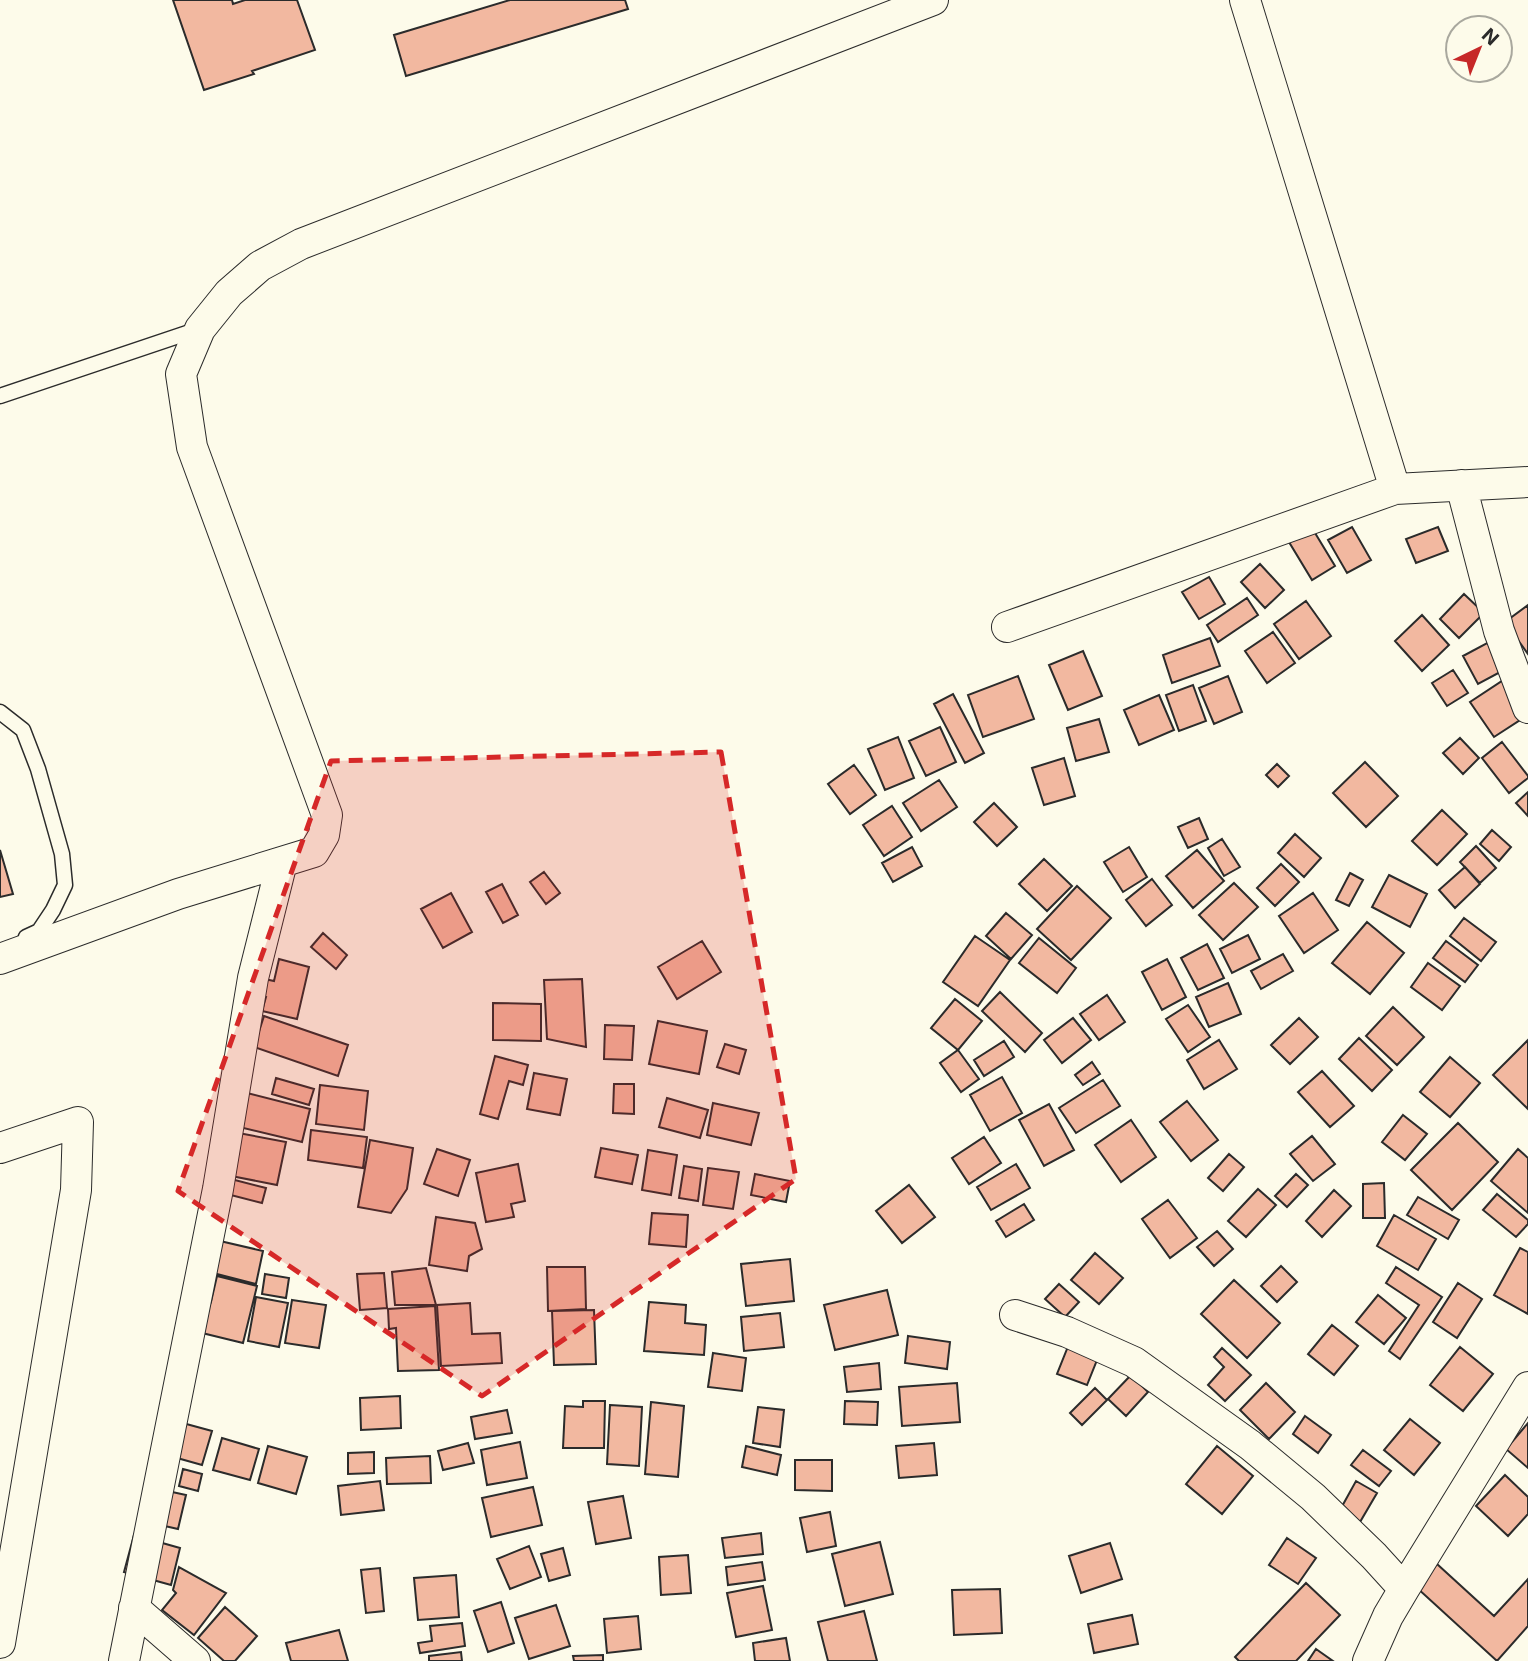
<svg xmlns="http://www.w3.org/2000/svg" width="1528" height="1661" font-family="Inter,sans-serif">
<rect width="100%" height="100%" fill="#fdfbea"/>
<!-- building -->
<path fill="#f2b8a0" stroke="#2b2b2b" stroke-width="2" d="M173,0H232L233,4L245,0H297L315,50L252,71L254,74L204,90Z
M510,0H625L628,9L406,76L394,35Z
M1352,527L1371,560L1347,573L1328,540Z
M1438,527L1448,551L1416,563L1406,539Z
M1312,528L1335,566L1312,580L1289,542Z
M1260,564L1284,590L1265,608L1241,582Z
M1209,577L1225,604L1199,619L1182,592Z
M1464,594L1484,613L1459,638L1440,619Z
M1247,598L1258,615L1218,642L1207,625Z
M1306,601L1331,636L1299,659L1274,624Z
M1528,605V654L1505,622Z
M1422,615L1449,645L1422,671L1395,641Z
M1273,632L1295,663L1267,683L1245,651Z
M1210,638L1220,666L1172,683L1163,655Z
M1489,642L1504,670L1478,684L1463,656Z
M1083,651L1102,696L1068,710L1049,665Z
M1453,670L1468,693L1447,706L1432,683Z
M1018,676L1034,719L983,737L968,695Z
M1228,676L1242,712L1214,724L1199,688Z
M1505,679L1528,715L1494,737L1470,702Z
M1193,685L1206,721L1179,731L1166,695Z
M953,694L984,753L965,763L934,704Z
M1159,695L1174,730L1139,745L1124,710Z
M1099,719L1109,752L1076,761L1067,728Z
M940,727L956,762L926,776L909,741Z
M898,737L914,778L885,790L868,749Z
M1460,738L1479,758L1463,774L1443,753Z
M1502,742L1528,776V778L1509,793L1482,758Z
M1064,758L1075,796L1044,805L1032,768Z
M1365,762L1398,796L1366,827L1333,793Z
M1277,764L1289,776L1278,787L1266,775Z
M854,765L876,795L850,814L828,784Z
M939,780L957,807L921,831L903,803Z
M1528,792V816L1516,803Z
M994,803L1017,827L997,846L974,822Z
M892,806L912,837L884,856L863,825Z
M1442,810L1467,834L1437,865L1412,841Z
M1199,818L1208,839L1188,848L1178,827Z
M1492,830L1511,847L1499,861L1480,844Z
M1295,834L1321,858L1304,877L1278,853Z
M1222,839L1240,867L1224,876L1208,848Z
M1476,846L1496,868L1480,883L1460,862Z
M912,847L922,866L893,882L882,863Z
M1129,847L1147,877L1123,892L1104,862Z
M0,850L13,894L0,897Z
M1197,850L1224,881L1193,908L1166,876Z
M1044,859L1072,886L1047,911L1019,884Z
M1281,864L1299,882L1275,906L1257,888Z
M1465,867L1480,884L1455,908L1439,890Z
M544,872L560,893L546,904L530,882Z
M1350,873L1363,880L1349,906L1336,900Z
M1389,875L1427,894L1410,927L1372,907Z
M1152,879L1172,905L1146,926L1126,900Z
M1234,883L1258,907L1223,940L1199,915Z
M502,884L518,915L503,923L486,892Z
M1077,886L1111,918L1071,960L1037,929Z
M451,893L472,932L443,948L421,909Z
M1313,893L1338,930L1304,953L1279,916Z
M1006,913L1032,935L1011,959L986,936Z
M1464,918L1496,942L1481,961L1450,936Z
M1367,922L1404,953L1370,994L1332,963Z
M323,933L347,955L336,969L311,947Z
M1248,935L1260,959L1232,973L1220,949Z
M975,936L1010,960L978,1006L943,982Z
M1039,938L1076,968L1057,993L1019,963Z
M702,941L721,972L677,999L658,967Z
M1446,941L1478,965L1465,982L1433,958Z
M1207,944L1224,978L1198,990L1181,958Z
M1283,954L1293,971L1261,989L1251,971Z
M279,959L309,967L297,1019L262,1011L266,997L257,995L260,978L274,981Z
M1167,959L1186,997L1162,1010L1142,972Z
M1428,963L1460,986L1442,1010L1411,987Z
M582,979L586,1047L547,1039L544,980Z
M1228,983L1241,1014L1209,1027L1196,997Z
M1000,992L1042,1033L1025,1052L982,1011Z
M1107,995L1125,1022L1099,1040L1080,1014Z
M955,999L982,1021L958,1050L931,1028Z
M493,1003L541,1004V1041L493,1040Z
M1188,1005L1210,1037L1188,1052L1166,1019Z
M1393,1007L1424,1037L1397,1065L1366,1036Z
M264,1016L348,1045L338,1076L254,1047Z
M1073,1018L1091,1040L1062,1063L1044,1040Z
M1299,1018L1318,1037L1290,1064L1271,1045Z
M658,1021L707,1031L699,1074L649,1064Z
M605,1025L634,1026L632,1060L604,1059Z
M1359,1038L1392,1070L1372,1091L1339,1059Z
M1219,1040L1237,1069L1204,1089L1187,1060Z
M1528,1040V1109L1493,1075Z
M1004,1041L1014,1057L984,1076L974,1060Z
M725,1044L746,1050L739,1074L717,1067Z
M958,1050L979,1079L961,1092L940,1063Z
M495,1056L528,1065L523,1085L509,1081L498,1119L480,1114Z
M1450,1057L1480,1083L1450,1117L1420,1092Z
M1092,1062L1100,1074L1083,1085L1075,1075Z
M1322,1071L1354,1106L1330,1127L1298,1092Z
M534,1073L567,1079L560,1115L527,1109Z
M1002,1077L1022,1113L990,1131L970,1095Z
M276,1078L314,1089L309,1105L272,1094Z
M1103,1080L1120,1106L1076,1133L1059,1108Z
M614,1084H634V1114L613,1113Z
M320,1085L368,1091L364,1130L316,1124Z
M243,1092L310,1109L302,1142L235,1126Z
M667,1098L708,1110L700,1138L659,1127Z
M1187,1101L1218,1140L1191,1161L1160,1122Z
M713,1103L759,1113L751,1145L707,1135Z
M1049,1104L1074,1150L1044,1166L1019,1120Z
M1403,1115L1427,1134L1405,1160L1382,1142Z
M1131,1120L1156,1157L1121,1182L1095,1145Z
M1458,1123L1498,1162L1452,1210L1411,1170Z
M311,1130L367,1137L363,1168L308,1160Z
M233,1132L286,1142L277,1185L226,1175Z
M1312,1136L1335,1164L1313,1181L1290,1154Z
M984,1137L1001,1163L969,1184L952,1158Z
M370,1140L413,1148L407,1189L391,1213L358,1207Z
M601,1148L638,1155L632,1184L595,1177Z
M437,1149L470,1160L458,1196L424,1184Z
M1518,1149L1528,1158V1213L1491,1181Z
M648,1150L677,1155L671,1195L642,1190Z
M1229,1154L1244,1167L1223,1191L1208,1178Z
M518,1164L525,1201L511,1204L514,1217L486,1222L476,1173Z
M1016,1164L1030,1188L991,1210L977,1187Z
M684,1166L702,1169L698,1201L679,1198Z
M708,1168L739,1172L733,1209L703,1205Z
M755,1174L790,1181L786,1202L751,1195Z
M1296,1174L1308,1185L1287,1207L1275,1196Z
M227,1178L266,1188L262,1203L223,1193Z
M1384,1183L1385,1218H1363V1184Z
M909,1185L935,1217L902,1243L876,1211Z
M1258,1189L1276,1205L1246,1237L1228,1221Z
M1334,1190L1351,1206L1322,1237L1306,1221Z
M1497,1194L1528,1220V1224L1516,1237L1483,1210Z
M1418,1197L1459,1220L1448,1239L1407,1215Z
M1168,1200L1197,1238L1170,1258L1142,1219Z
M1024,1204L1034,1220L1006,1237L996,1221Z
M652,1213L688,1215L686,1247L649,1244Z
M1394,1215L1436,1239L1418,1270L1377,1246Z
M436,1217L475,1223L482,1249L469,1256L467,1271L429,1265Z
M1217,1231L1233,1249L1214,1266L1197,1247Z
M220,1241L263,1251L256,1284L213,1273Z
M1520,1248L1528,1252V1314L1494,1295Z
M1095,1253L1123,1278L1099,1304L1071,1280Z
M790,1259L794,1301L746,1306L741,1264Z
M1281,1266L1297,1282L1277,1302L1261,1286Z
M547,1267H585L586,1309L548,1311Z
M1396,1267L1442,1297L1400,1359L1389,1351L1419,1305L1386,1283Z
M426,1268L436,1305H395L392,1272Z
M384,1273L387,1308L360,1310L357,1274Z
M265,1274L289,1278L286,1298L262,1294Z
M217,1276L257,1286L243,1343L198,1332L211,1302Z
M1234,1280L1280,1323L1247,1358L1201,1314Z
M1458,1283L1482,1299L1457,1338L1433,1322Z
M1059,1284L1079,1302L1065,1317L1045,1299Z
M887,1290L898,1335L835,1350L824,1305Z
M1378,1295L1406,1318L1384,1344L1356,1322Z
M256,1297L288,1303L279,1347L248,1341Z
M292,1300L326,1305L319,1348L285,1343Z
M649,1302L686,1305L685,1323L706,1325L704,1355L644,1351Z
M470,1303L472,1334L500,1333L502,1363L441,1366L437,1305Z
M435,1306L439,1370L398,1371L396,1328L389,1329L388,1309Z
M594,1310L596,1364L554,1365L552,1311Z
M780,1313L784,1347L744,1351L741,1317Z
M1332,1325L1358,1346L1334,1375L1308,1354Z
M908,1336L950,1342L947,1369L905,1363Z
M1069,1344L1099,1355L1087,1385L1057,1374Z
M1460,1347L1493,1374L1463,1411L1430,1385Z
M1222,1348L1251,1375L1225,1401L1208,1385L1224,1367L1214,1357Z
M713,1353L746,1358L742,1391L708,1387Z
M879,1363L881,1389L847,1392L844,1367Z
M1131,1375L1148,1392L1126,1416L1108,1399Z
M957,1383L960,1422L902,1426L899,1387Z
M1266,1383L1295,1412L1269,1439L1240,1410Z
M1095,1388L1107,1400L1082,1425L1070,1413Z
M400,1396L401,1428L361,1430L360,1398Z
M583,1401H605L604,1448H563L565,1406L583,1407Z
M845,1401L878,1402L877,1425L844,1424Z
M651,1402L684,1406L678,1477L645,1474Z
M610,1405L642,1407L639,1466L607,1464Z
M758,1407L784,1410L780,1447L753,1443Z
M507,1410L512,1433L475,1439L471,1417Z
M1305,1416L1331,1435L1318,1453L1293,1434Z
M1410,1419L1440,1443L1414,1475L1384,1450Z
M179,1422L212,1431L202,1465L170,1456Z
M1528,1423V1468L1506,1449Z
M222,1438L259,1449L250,1480L213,1470Z
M520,1442L527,1478L487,1485L481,1450Z
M468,1443L474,1463L443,1470L438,1451Z
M934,1443L937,1475L899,1478L896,1446Z
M268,1446L307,1457L296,1494L258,1483Z
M746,1446L781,1455L777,1475L742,1467Z
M1217,1446L1253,1476L1222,1514L1186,1484Z
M1363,1450L1391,1471L1379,1486L1351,1465Z
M374,1452V1473L348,1474V1453Z
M430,1456L431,1483L387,1484L386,1458Z
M795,1460H832V1491L795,1490Z
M183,1469L202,1474L198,1491L179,1486Z
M1505,1475L1528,1497V1514L1508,1536L1476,1506Z
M380,1481L384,1510L341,1515L338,1486Z
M1356,1481L1377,1493L1360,1522L1340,1510Z
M533,1487L542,1525L491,1537L482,1498Z
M163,1490L186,1495L178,1529L156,1524Z
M623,1496L631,1538L596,1544L588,1502Z
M830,1512L836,1546L807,1552L800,1518Z
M761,1533L763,1554L725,1558L722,1538Z
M134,1535L180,1548L171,1585L124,1572Z
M1287,1538L1316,1558L1298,1584L1269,1565Z
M880,1542L893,1594L845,1606L832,1554Z
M1110,1543L1122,1579L1081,1593L1069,1556Z
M529,1546L541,1577L510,1589L497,1559Z
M563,1548L570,1575L549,1581L541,1554Z
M688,1555L691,1593L661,1595L659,1557Z
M762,1562L765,1580L728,1585L726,1567Z
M1437,1564L1494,1616L1528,1579V1626L1497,1661L1416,1587Z
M179,1567L226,1593L194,1635L162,1610L176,1593L173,1590Z
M380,1568L384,1611L366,1613L361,1570Z
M456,1575L459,1617L418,1620L414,1578Z
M1306,1583L1340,1615L1296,1661H1239L1235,1657Z
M763,1586L772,1630L736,1637L727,1593Z
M1000,1589L1002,1633L954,1635L952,1590Z
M501,1602L514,1643L488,1652L474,1611Z
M556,1605L570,1646L529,1659L515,1618Z
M225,1607L257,1636L235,1661H224L198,1638Z
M864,1611L877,1661H828L818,1622Z
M1132,1615L1138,1644L1094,1653L1088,1624Z
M638,1616L641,1649L607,1653L604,1619Z
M462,1623L465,1646L420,1653L418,1643L432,1641L430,1626Z
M339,1630L348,1661H291L286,1643Z
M786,1638L790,1661H755L753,1643Z
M1316,1649L1333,1661H1308Z
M461,1652L462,1661H429V1656Z
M603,1655V1661H574L573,1656Z"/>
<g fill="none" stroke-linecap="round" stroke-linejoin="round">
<defs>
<path id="service" d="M0,396L199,329
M0,712L23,730L38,769L62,854L65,885L53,910L39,931L26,937"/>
<path id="minor" d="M1245,0L1395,489
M1461,485L1499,631L1528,708
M1007,627L1395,489L1528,482
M0,959L178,894L314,852L324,835L327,815L192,447L181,374L200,329L229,293L260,266L301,244L933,0
M0,1148L78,1122L76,1190L0,1643
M1015,1315L1067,1332L1134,1362L1250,1445L1313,1497L1374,1556L1404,1589
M134,1608L195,1661
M124,1661L218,1189L253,978L282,862
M1368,1661L1388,1616L1404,1589L1528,1387"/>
</defs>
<!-- service casing -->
<use href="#service" stroke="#2b2b2b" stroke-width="17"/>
<!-- minor casing -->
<use href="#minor" stroke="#2b2b2b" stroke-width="32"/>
<!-- service -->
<use href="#service" stroke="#fdfbea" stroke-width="14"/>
<!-- minor -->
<use href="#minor" stroke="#fdfbea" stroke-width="30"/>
</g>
<!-- marked area -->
<path fill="#d62828" fill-opacity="0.2" stroke="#d62828" stroke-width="5" stroke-dasharray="14 9" stroke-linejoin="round" d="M721,752L796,1179L482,1396L178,1191L331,761Z"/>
<!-- north arrow -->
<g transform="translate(1479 49) rotate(43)"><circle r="33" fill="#fdfbea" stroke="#a9a89e" stroke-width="2"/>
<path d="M0-5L12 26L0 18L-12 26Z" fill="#c62828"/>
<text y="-10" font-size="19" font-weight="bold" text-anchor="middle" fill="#2b2b2b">N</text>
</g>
</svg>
